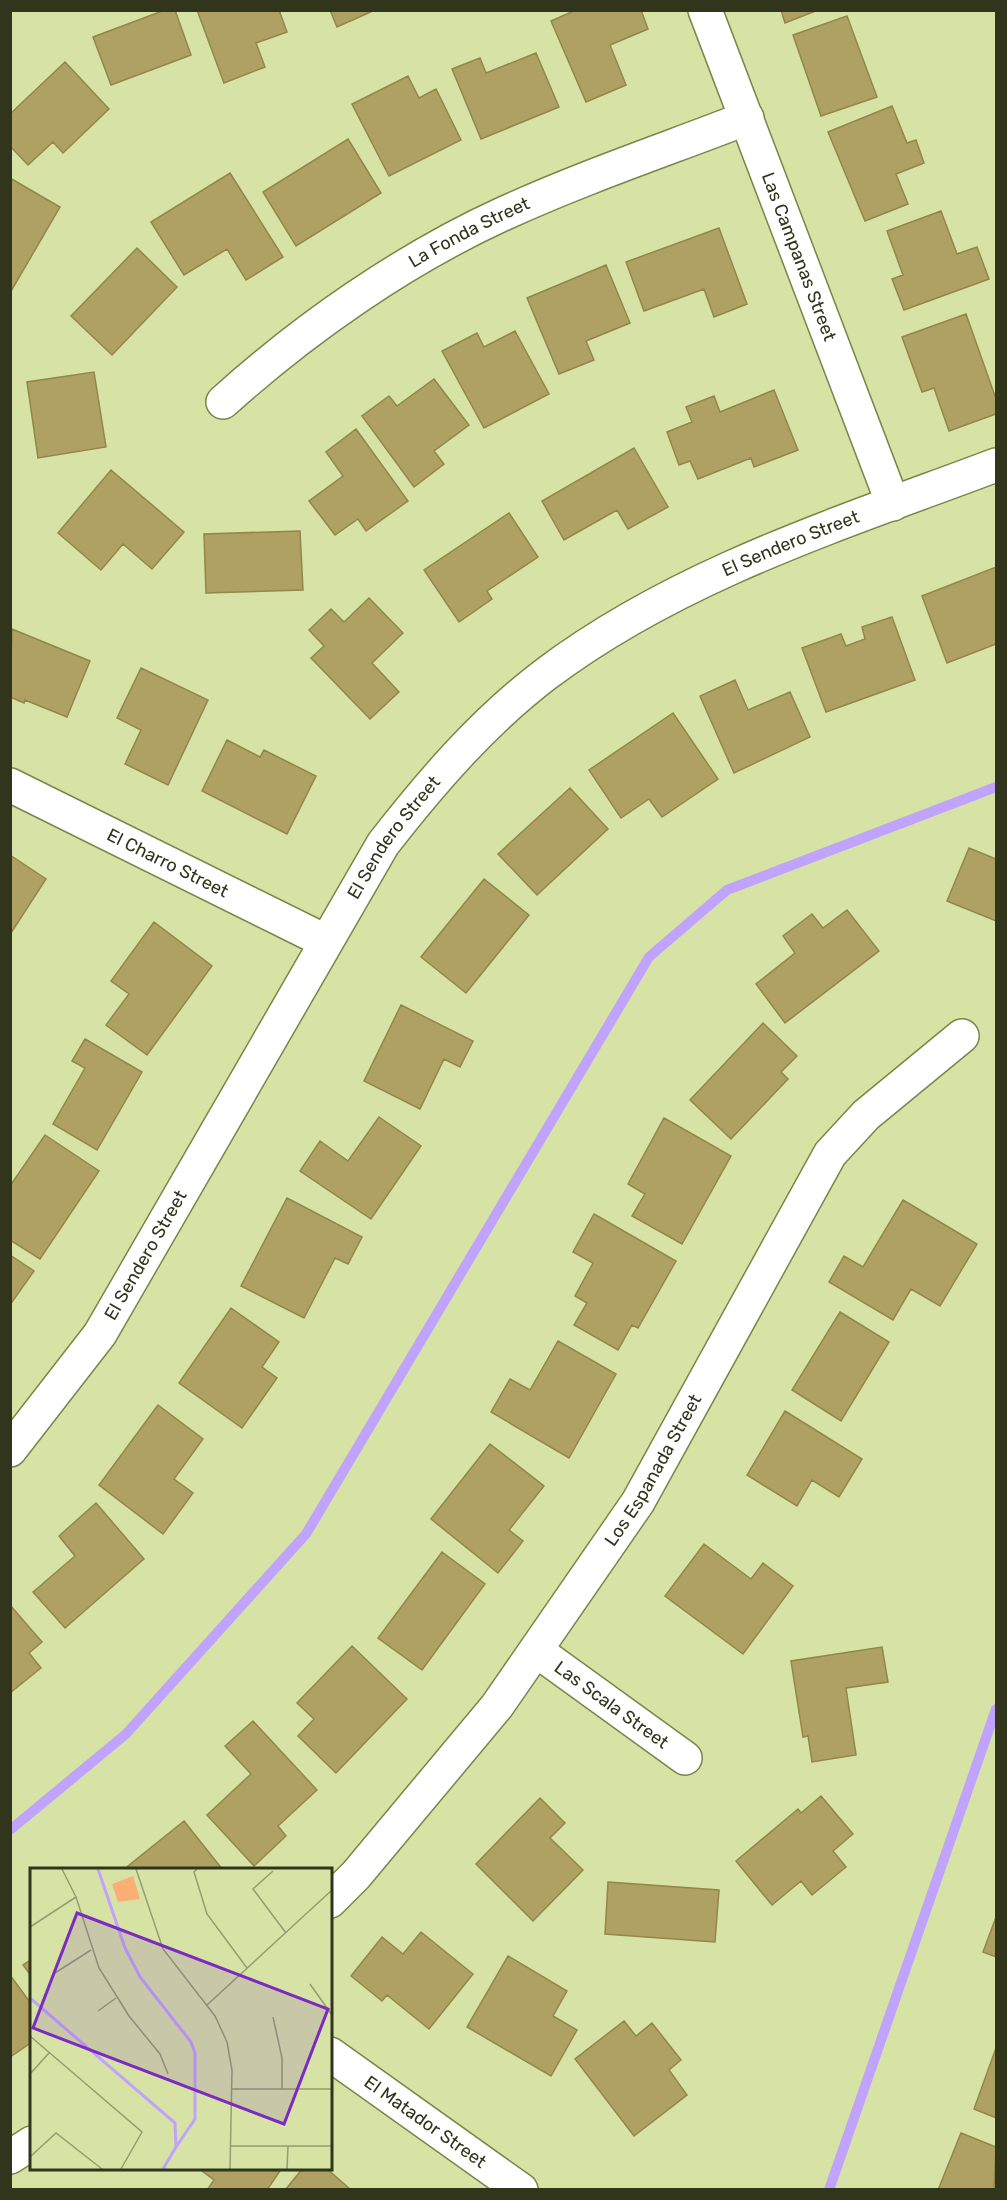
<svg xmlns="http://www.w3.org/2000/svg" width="1007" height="2200" font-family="Rubik,sans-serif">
<rect width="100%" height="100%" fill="#d6e3a5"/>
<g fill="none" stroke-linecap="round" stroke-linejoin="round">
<!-- stream -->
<path stroke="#c0a3fd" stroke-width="10" d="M10,1830L126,1734L306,1534L649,957L727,890L996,787
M829,2190L996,1709"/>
</g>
<!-- building -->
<path fill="#aea163" stroke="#938649" stroke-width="1.5" d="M165,10H175L191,55L111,85L93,37Z
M197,10H279L287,32L256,43L265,67L224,83Z
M330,10H375L337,27Z
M576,10H641L648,29L610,45L626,85L586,102L551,21Z
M781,10H818L785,23Z
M847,16L877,97L821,116L793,35Z
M536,53L559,107L481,139L452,69L480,58L486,73Z
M65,62L109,109L63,153L53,142L28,165L10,146V114Z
M408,76L419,98L436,89L461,140L389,176L352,104Z
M892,106L907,143L916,140L924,163L896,174L908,204L865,221L828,132Z
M348,139L381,193L296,246L263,192Z
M230,173L283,257L246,280L227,249L184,275L151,222Z
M10,178L60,207L10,293Z
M941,211L957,254L977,247L989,279L904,310L892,279L903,275L887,231Z
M719,228L747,304L714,317L704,289L644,311L626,262Z
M137,248L177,287L112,355L71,316Z
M606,265L630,323L586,341L594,360L559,374L527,298Z
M966,314L996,399V414L949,431L934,388L922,392L902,337Z
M515,331L549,394L484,428L442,351L477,333L484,347Z
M94,372L106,447L38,458L27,382Z
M434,379L469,425L434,451L444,464L414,487L362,416L389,396L397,406Z
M774,390L798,450L754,467L751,458L698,479L690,461L679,465L667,432L692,422L686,407L714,396L720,412Z
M356,429L408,501L366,531L358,519L335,535L309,501L343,476L326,452Z
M634,448L668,507L628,529L617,510L564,540L542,501Z
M111,470L184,532L152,569L123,544L101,570L58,533Z
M509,513L538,557L487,591L492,599L459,622L424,570Z
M300,531L303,590L206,593L204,534Z
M996,567V644L947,663L922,596Z
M369,598L403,633L372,663L399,692L370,719L311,658L324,646L309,630L331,609L344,622Z
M892,617L915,680L826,712L802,648L841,634L846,646L865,639L862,627Z
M12,629L90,661L67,717L25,700L24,703L10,697Z
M141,668L208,700L168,785L125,764L141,730L117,718Z
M735,680L748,710L790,692L810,737L734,773L700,696Z
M673,713L718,779L662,817L649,799L621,818L589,770Z
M227,740L260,757L264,750L316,776L287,834L202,791Z
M570,788L608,829L537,895L498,854Z
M969,848L996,859V921L947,901Z
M10,855L46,879L11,933L10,932Z
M484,879L529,915L466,993L421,957Z
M847,910L879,951L785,1023L756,984L795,953L783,936L812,914L823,928Z
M154,922L212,966L147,1055L106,1025L129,994L111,981Z
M401,1005L473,1041L460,1067L444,1059L420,1109L364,1081Z
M763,1023L797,1056L781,1072L788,1079L731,1139L690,1100Z
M85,1039L142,1072L97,1150L53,1124L85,1068L72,1061Z
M379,1117L421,1146L371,1219L300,1171L320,1141L348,1161Z
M664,1118L731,1156L682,1244L632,1216L645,1194L628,1184Z
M45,1135L99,1171L40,1259L10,1240V1186Z
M287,1198L362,1237L348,1264L335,1258L304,1318L241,1286Z
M903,1200L977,1244L940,1306L911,1289L893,1320L829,1282L844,1256L863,1267Z
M594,1214L676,1261L638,1328L632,1325L618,1350L574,1325L587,1303L575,1296L593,1263L573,1252Z
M10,1255L34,1271L10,1305Z
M231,1308L279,1342L262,1367L277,1378L242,1428L179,1383Z
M840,1312L889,1342L841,1421L792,1390Z
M558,1341L616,1374L569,1458L491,1412L510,1379L530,1390Z
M158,1405L203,1439L174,1479L193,1493L163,1534L99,1485Z
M785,1411L862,1459L839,1497L812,1480L797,1506L747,1475Z
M490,1444L544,1486L509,1530L523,1541L498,1573L431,1519Z
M96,1503L144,1559L65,1628L33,1592L75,1556L59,1536Z
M704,1544L751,1579L763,1563L793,1586L743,1654L665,1596Z
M442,1552L485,1584L422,1670L378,1638Z
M10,1605L42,1642L29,1653L41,1668L10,1693Z
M352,1646L407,1699L336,1773L298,1736L314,1719L297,1703Z
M882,1647L888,1682L846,1688L856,1755L812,1762L808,1736L803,1737L791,1661Z
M253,1721L317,1790L278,1826L286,1836L254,1866L207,1815L251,1774L225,1746Z
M821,1796L853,1834L833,1851L846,1867L812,1895L801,1881L772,1905L736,1861L798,1809L801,1813Z
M540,1798L565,1823L550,1838L583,1870L533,1921L476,1864Z
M184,1821L223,1870H123Z
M608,1882L719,1890L715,1942L605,1934Z
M996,1917V1957L983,1952Z
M421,1932L473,1974L429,2029L387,1995L382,2001L351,1976L382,1937L403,1954Z
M508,1956L567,1991L553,2016L577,2030L551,2076L467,2027Z
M32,1959V1977L23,1965Z
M10,1975L32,2005V2042L10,2057Z
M624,2021L636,2036L652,2023L681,2060L669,2070L687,2095L634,2136L575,2059Z
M996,2048V2118L974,2109Z
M961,2133L996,2147L994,2190H938Z
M198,2168H282L267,2190H207L214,2180Z
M303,2168H326L351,2190H285Z"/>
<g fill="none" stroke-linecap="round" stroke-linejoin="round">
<defs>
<g id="minor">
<path id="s1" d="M705,10L893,504"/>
<path id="s2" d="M223,402C305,328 404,259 505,213C584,177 667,149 747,118"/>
<path id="s3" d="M10,785L325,941"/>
<path id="s4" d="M537,1651L685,1758"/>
<path id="s5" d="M330,1901L356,1875L497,1706L638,1502L830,1154L866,1115L962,1036"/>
<path id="s6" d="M330,2054L521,2190"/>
<path d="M10,2157L32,2143"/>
</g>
<g id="tertiary">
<path id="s7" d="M10,1450L100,1334L383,844C432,781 483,722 546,674C679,574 842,523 996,465"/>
</g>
</defs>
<!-- minor casing -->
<use href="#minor" stroke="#7a854a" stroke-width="36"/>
<!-- tertiary casing -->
<use href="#tertiary" stroke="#7a854a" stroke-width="36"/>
<!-- minor -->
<use href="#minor" stroke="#fff" stroke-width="33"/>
<!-- tertiary -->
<use href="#tertiary" stroke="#fff" stroke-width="33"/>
</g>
<g text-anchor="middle" stroke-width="4.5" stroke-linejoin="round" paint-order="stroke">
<!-- street labels -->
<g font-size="18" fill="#30351c" stroke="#fbfef2">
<text dy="6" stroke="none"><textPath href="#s2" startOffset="300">La Fonda Street</textPath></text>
<text dy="6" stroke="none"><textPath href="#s1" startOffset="264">Las Campanas Street</textPath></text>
<text dy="6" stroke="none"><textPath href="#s7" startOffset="1227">El Sendero Street</textPath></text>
<text dy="6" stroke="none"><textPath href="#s7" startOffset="724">El Sendero Street</textPath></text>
<text dy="6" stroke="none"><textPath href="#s3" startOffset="176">El Charro Street</textPath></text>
<text dy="6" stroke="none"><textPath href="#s7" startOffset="238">El Sendero Street</textPath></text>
<text dy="6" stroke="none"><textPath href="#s5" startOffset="540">Los Espanada Street</textPath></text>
<text dy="6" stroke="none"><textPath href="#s4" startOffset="92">Las Scala Street</textPath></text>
<text dy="6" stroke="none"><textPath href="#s6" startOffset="117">El Matador Street</textPath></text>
</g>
</g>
<!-- overview -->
<g transform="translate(30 1868)">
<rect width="302" height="302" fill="#d6e3a5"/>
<path d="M103,8L110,31L88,34L82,16Z" fill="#fbaf75"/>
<path fill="none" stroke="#c0a3fd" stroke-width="3" d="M68,1L95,80L110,109L161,174L165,185V251L146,279M0,130L145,255L146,279L133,301"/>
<path fill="none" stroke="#949d6e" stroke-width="1.5" d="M32,1L46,29L69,100L99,148L130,186L138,206M106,1L133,81L185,148L197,174L202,202L200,301M167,1L164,4L177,46L217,100M243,3L223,21L256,65M0,59L46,29M25,105L61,82M280,116L302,147M177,137L302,22M68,143L86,130M243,149L252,190V221M0,168L112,264L91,301M0,206L19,185M202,221H302M201,278H302M0,289L26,265L72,301M257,301L258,278"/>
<path fill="#7b2cbf" fill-opacity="0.15" stroke="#7b2cbf" stroke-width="3" d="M47,45L298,141L254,256L3,160Z"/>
<rect width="302" height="302" fill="none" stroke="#30351c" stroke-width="3"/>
</g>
<!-- border -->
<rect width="1007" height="2200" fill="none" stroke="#30351c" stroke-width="24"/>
</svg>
